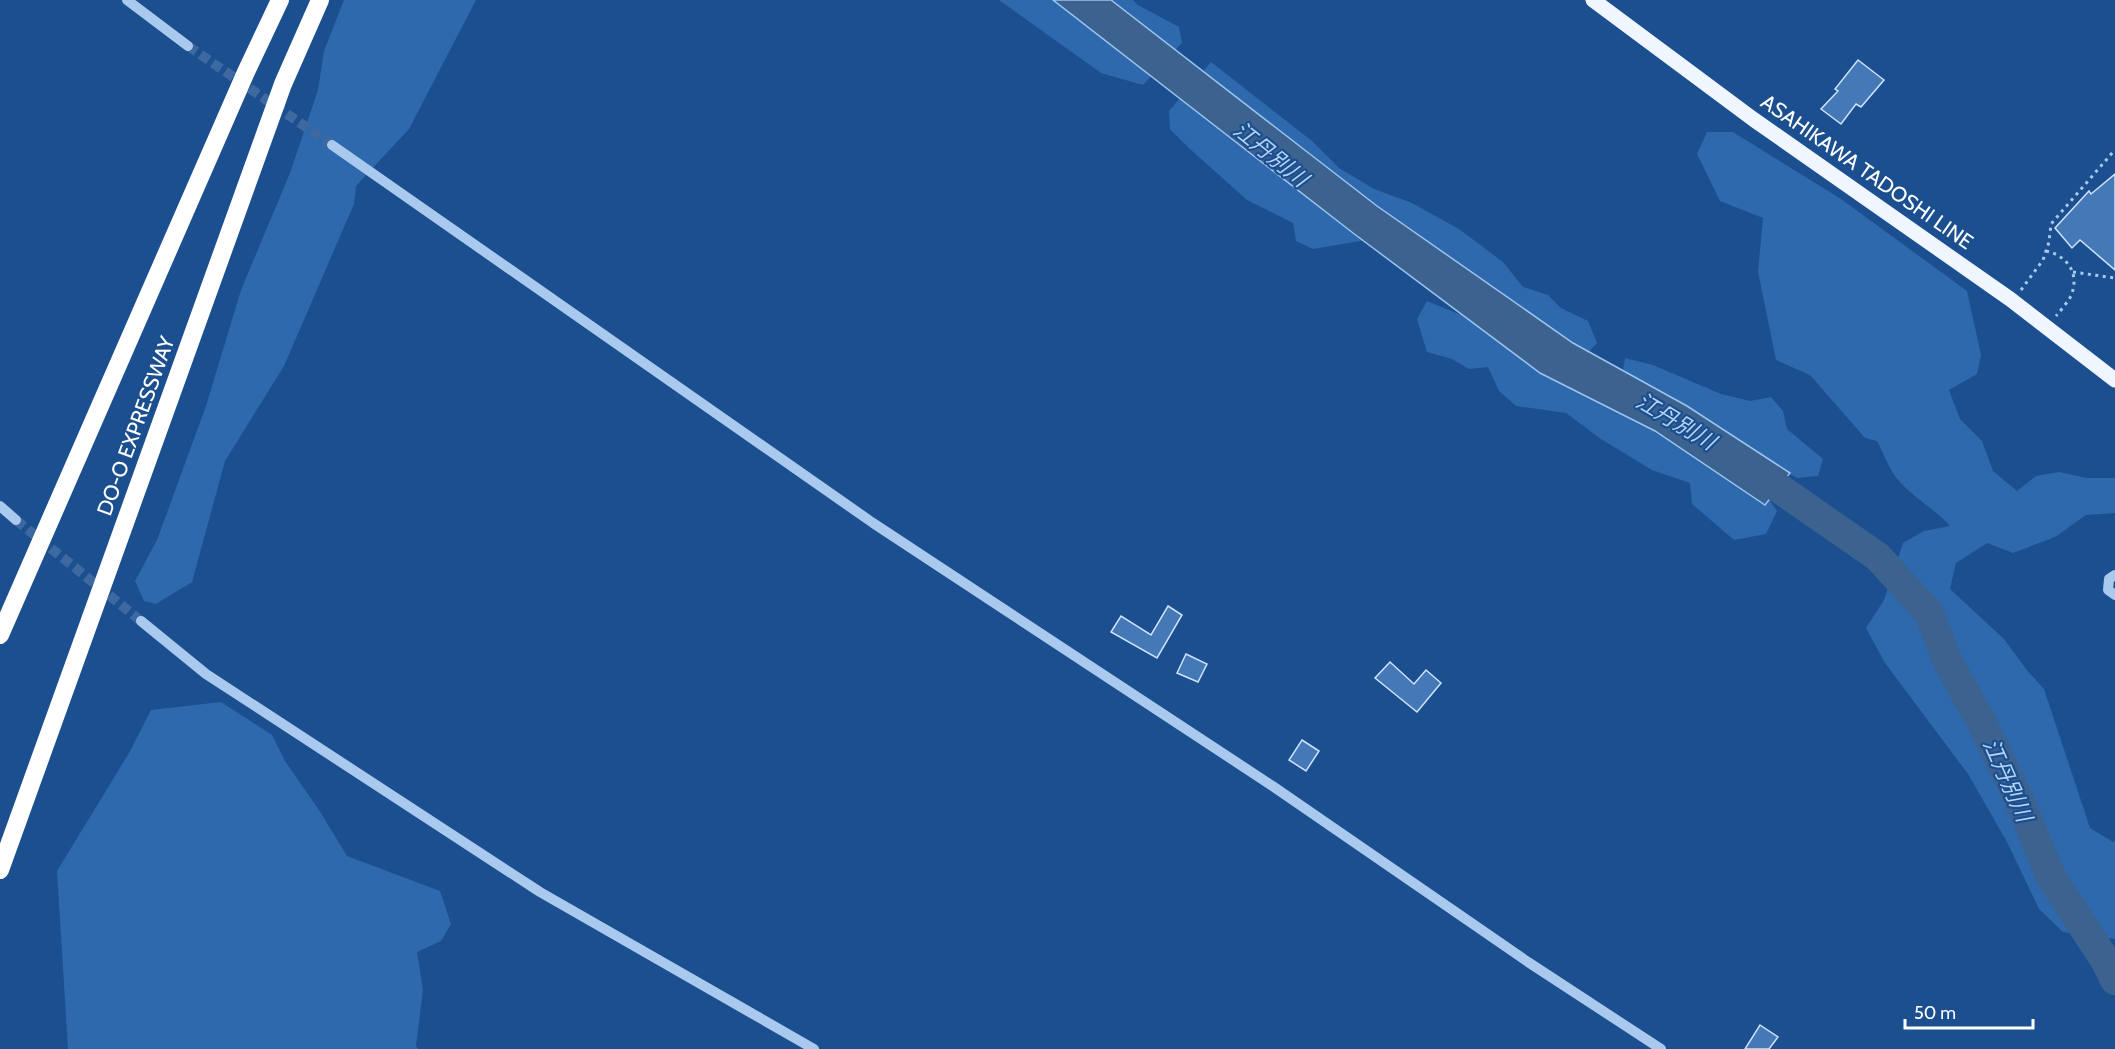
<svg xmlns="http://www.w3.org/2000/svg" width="2115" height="1049" font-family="Cabin,'Noto Sans JP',sans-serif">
<rect width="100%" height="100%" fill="#1b4f8f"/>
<!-- green -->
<path fill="#2e69ad" d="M344,0H476L409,129L356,186L354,204L284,366L225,461L192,582L156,604L144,601L135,581L157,540L206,406L241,290L290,173L318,90L324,51Z
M999,0H1133L1138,5L1179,27L1182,43L1143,85L1101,73Z
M1211,62L1312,141L1339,168L1374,189L1412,203L1459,229L1503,262L1523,287L1548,295L1561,308L1588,321L1597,343L1582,359L1390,236L1313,249L1296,241L1293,223L1247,200L1190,149L1170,129L1169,111Z
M1707,132H1733L1841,199L1967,291L1981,355L1977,374L1949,390L1960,419L1982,441L1993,471L2017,491L2036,476L2059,472L2087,478H2115V513L2086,515L2055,537L2013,553L1987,543L1956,563L1950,589L2004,639L2026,669L2044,689L2090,828L2113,842L2115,840V939L2063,932L2039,909L2007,842L1968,774L1885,663L1866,628L1884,600L1903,543L1924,531L1950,526C1935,509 1915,499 1900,482C1890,472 1884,454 1877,441L1865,438L1810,375L1776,360L1758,272L1763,218L1720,201L1697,154Z
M1427,301L1481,323L1761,488L1777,511L1766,534L1734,540L1692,504L1690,483L1652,470L1601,439L1566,413L1516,406L1499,391L1488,367L1469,369L1452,359L1427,352L1417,319Z
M1625,358L1653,365L1721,394L1750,401L1771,397L1783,411L1787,429L1823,459L1818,476L1797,478L1736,445L1622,377Z
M221,702L272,735L285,761L319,810L347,856L440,891L451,924L441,941L417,952L423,990L416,1046L418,1049H68L57,871L129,753L151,710Z"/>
<!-- water -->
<path fill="#3c6290" stroke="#9cc4f0" stroke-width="1.5" d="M1053,0H1111L1377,206L1573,343L1687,406L1790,473L1765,505L1655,431L1540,373L1353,233Z"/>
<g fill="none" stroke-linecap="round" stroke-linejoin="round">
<!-- river -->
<path stroke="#3c6290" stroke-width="30" d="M1744,464L1878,557L1929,613L1947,660L1982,723L2019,800L2051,877L2105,960L2115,980"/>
</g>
<!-- building -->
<path fill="#4478b7" stroke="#cfe3fa" stroke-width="1.5" d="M1858,60L1884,80L1861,107L1856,104L1841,124L1821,109L1838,91L1835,89Z
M2115,174V270L2080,240L2072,248L2055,228L2089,191L2091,194Z
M1168,606L1182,615L1157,658L1111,632L1121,616L1151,635Z
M1186,654L1207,664L1198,682L1177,673Z
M1390,662L1414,684L1426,670L1441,683L1417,712L1375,678Z
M1302,740L1319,751L1306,771L1289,760Z
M1760,1025L1778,1037L1769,1049H1745Z"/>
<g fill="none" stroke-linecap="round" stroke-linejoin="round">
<!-- minor-tunnel -->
<path stroke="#3d69a0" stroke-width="10" stroke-dasharray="10 5" stroke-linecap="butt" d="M188,46L332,145
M16,520L141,621"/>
<!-- path -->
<path stroke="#a9c9ee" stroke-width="3" stroke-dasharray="3 4.5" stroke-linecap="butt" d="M2046,251C2068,256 2080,274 2071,296C2067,303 2061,310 2056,316
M2073,272L2115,278
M2021,290L2043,260L2049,242L2051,224L2113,152"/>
<!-- minor -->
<path stroke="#a9c9ee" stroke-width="10" d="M127,0L188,46
M332,145L873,523L1274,787L1528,962L1661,1049
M0,506L16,520
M2115,575L2109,579L2108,590L2115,595
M141,621L206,674L540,892L814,1049"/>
<!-- major -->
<path stroke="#f0f6ff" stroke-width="15" d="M1593,0L1753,119L2010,299L2115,380"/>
<!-- highway -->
<path stroke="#fff" stroke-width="18" d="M0,635L246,72L280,0
M0,870L283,84L320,0"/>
</g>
<g text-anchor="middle" stroke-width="4.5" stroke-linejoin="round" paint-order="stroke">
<!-- street labels -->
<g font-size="21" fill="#fff" stroke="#1b4f8f">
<text transform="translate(1867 172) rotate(35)" y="7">ASAHIKAWA TADOSHI LINE</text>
<text transform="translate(136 426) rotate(-70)" y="7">DO-O EXPRESSWAY</text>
</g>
<!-- water labels -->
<g font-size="22" font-style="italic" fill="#b5d3f5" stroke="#1b4f8f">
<text transform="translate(1271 154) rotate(39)" y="8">江丹別川</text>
<text transform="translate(1676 421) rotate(31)" y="8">江丹別川</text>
<text transform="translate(2008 780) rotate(66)" y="8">江丹別川</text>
</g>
</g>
<!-- scale -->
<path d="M1905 1019v9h128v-9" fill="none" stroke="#ffffff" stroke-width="3"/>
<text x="1914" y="1019" font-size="18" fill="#ffffff" stroke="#1b4f8f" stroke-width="4.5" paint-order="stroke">50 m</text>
</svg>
